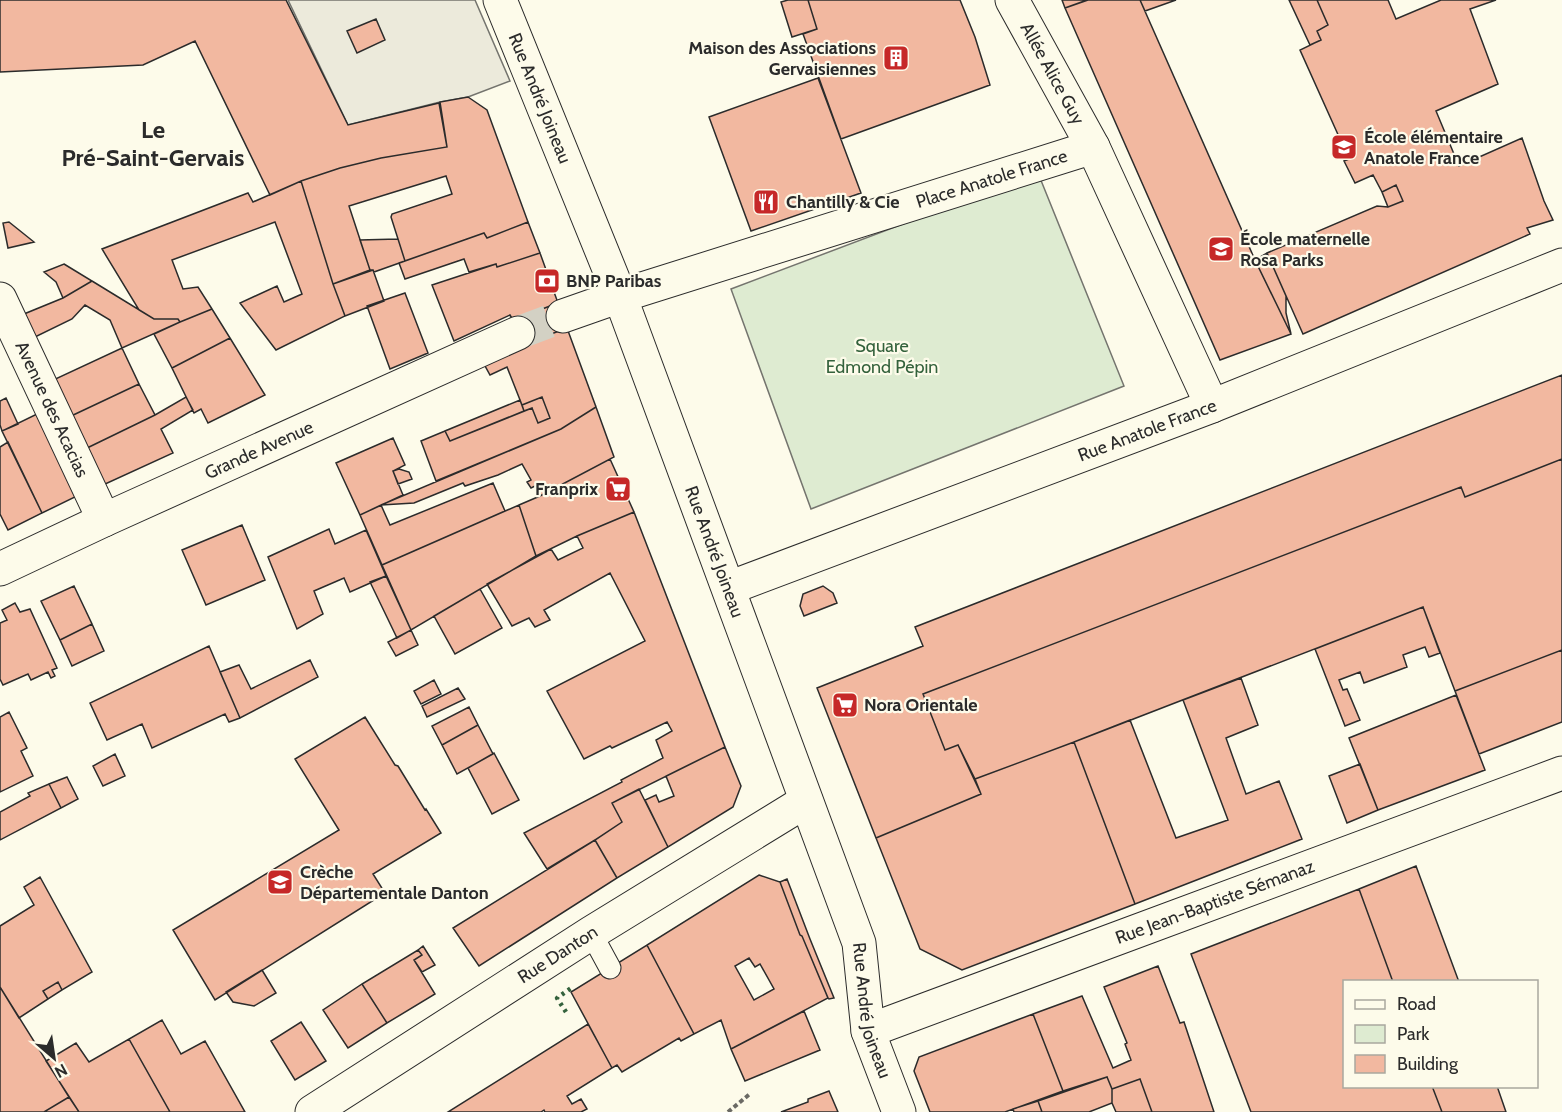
<svg xmlns="http://www.w3.org/2000/svg" width="1562" height="1112" font-family="Cabin,sans-serif">
<rect width="100%" height="100%" fill="#fdfbea"/>
<!-- green -->
<path fill="#deebd1" stroke="#74746e" stroke-width="1.5" d="M1038,173L1124,386L811,509L731,289Z"/>
<!-- parking -->
<path fill="#eceadb" stroke="#74746e" stroke-width="1.5" d="M288,0H475L510,81L468,97L440,102L348,125Z"/>
<!-- building -->
<path fill="#f2b8a0" stroke="#2b2b2b" stroke-width="1.5" fill-rule="evenodd" d="M0,0H286L348,125L439,103L447,147L381,158L340,168L301,181L270,195L195,41L143,65L0,72Z
M788,0H808L817,29L792,37L781,2Z
M808,0H960L975,37L990,85L841,139L803,34L817,29Z
M1062,0H1088L1065,8Z
M1087,0H1140L1255,260L1291,334L1220,360L1065,8Z
M1140,0H1176L1145,11Z
M1289,0H1317L1328,25L1317,31L1321,40L1310,45Z
M1317,0H1388L1396,19L1441,0H1496L1470,9L1498,84L1436,111L1459,166L1522,138L1544,201L1553,220L1527,228L1530,234L1303,334L1267,253L1377,206L1388,207L1403,201L1396,185L1382,192L1373,175L1355,183L1344,161L1349,159L1300,50L1321,40L1317,31L1328,25Z
M376,19L385,40L357,53L347,31Z
M818,78L861,193L751,231L709,117Z
M468,97L487,110L528,222L487,238L484,233L405,261L391,217L392,214L452,194L446,176L349,206L370,270L333,284L301,181L340,168L381,158L447,147L440,102Z
M301,181L333,284L345,316L276,350L240,303L277,286L284,302L302,294L275,222L172,260L183,289L198,287L212,309L180,322L178,319H154L139,310L102,249L248,193L253,202Z
M1396,185L1403,201L1388,207L1382,192Z
M9,222L34,242L8,248L3,223Z
M528,222L540,253L497,267L496,264L469,272L464,259L405,279L399,263L484,233L487,238Z
M398,239L405,261L374,272L373,270H370L360,240Z
M540,253L558,303L513,320L510,315L454,341L432,285L496,264L497,267Z
M1267,253L1286,296V313L1291,334L1255,260Z
M64,264L92,281L63,298L56,282L44,272Z
M373,270L384,301L345,316L333,284Z
M92,281L154,319H178L180,322L122,348L110,320L85,305L72,319L35,337L24,314L63,298Z
M405,293L428,353L390,369L367,306Z
M558,303L567,328L522,345L513,320Z
M212,309L230,338L172,368L154,334L180,322Z
M567,328L596,407L561,429L436,481L421,441L445,431L450,441L532,408L538,423L550,418L542,397L522,405L507,367L490,375L484,364L522,345Z
M230,338L265,395L208,423L201,409L194,413L172,368Z
M122,348L139,384L69,417L51,381Z
M1562,375V459L1465,497L1461,487L923,694L945,750L958,745L981,794L876,838L817,688L923,646L915,627Z
M139,384L155,415L85,449L69,417Z
M186,397L193,410L161,429L173,453L103,485L85,449L155,415Z
M542,397L550,418L538,423L532,408L524,411L522,405Z
M6,398L18,424L2,431L0,425V401Z
M520,400L524,411L450,441L445,431Z
M596,407L614,457L540,496L535,486L531,488L527,482L531,480L522,464L498,475L465,486L463,483L414,503L381,505L561,429Z
M37,414L77,496L42,513L2,431Z
M393,438L405,465L393,471L403,495L360,515L336,463Z
M8,442L42,513L8,530L0,514V447Z
M610,459L634,512L577,536L536,556L519,505L540,496Z
M1562,459V650L1455,691L1423,607L1074,742L975,779L958,745L945,750L923,694L1461,487L1465,497Z
M399,469L409,472L412,479L398,484L393,471Z
M493,483L505,511L382,565L360,515L381,505L390,525Z
M519,505L536,556L411,630L382,565Z
M634,512L725,747L612,803L622,822L595,840L547,869L524,833L622,782L621,780L663,758L656,740L672,731L667,722L612,748L610,746L584,759L547,691L645,641L610,573L544,610L550,620L535,627L529,618L512,626L487,584L551,549L558,560L583,548L577,536Z
M242,525L265,580L206,605L182,550Z
M329,529L335,544L366,530L386,576L350,592L344,578L314,591L323,614L297,629L268,557Z
M386,576L411,630L397,638L370,582Z
M74,586L92,624L60,640L41,601Z
M823,586L833,593L837,603L804,616L800,606L803,594Z
M480,589L502,628L455,654L434,616Z
M15,603L20,612L30,609L57,668L52,670L55,676L51,678L48,672L31,680L28,674L3,685L0,679V623L7,620L2,610Z
M1423,607L1440,653L1429,657L1425,647L1403,655L1407,667L1364,683L1360,672L1339,680L1343,690L1347,689L1360,720L1345,726L1315,649Z
M92,624L104,651L72,666L60,640Z
M411,630L418,645L396,656L388,642Z
M209,646L240,718L229,722L225,714L152,748L142,724L107,740L90,703Z
M1562,650V722L1479,754L1455,691Z
M310,660L318,677L240,718L220,672L239,665L251,689Z
M1241,678L1258,725L1226,738L1246,794L1279,781L1302,839L1135,904L1074,742L1130,720L1176,838L1228,820L1183,700Z
M434,680L441,694L421,704L414,691Z
M458,688L465,699L427,717L422,706Z
M1456,695L1485,770L1378,810L1349,738Z
M469,707L478,725L442,745L432,726Z
M9,712L27,748L21,751L33,776L0,792V717Z
M365,717L395,765L398,766L425,810L426,809L441,833L373,874L385,893L215,1000L173,930L339,830L295,759Z
M478,725L493,754L457,774L442,745Z
M1074,742L1135,904L962,970L920,949L876,838L981,794L975,779Z
M725,747L741,786L733,807L668,847L645,800L656,795L659,802L674,796L666,776Z
M494,753L519,800L492,814L468,768Z
M115,754L125,776L103,786L93,766Z
M1360,764L1378,810L1347,823L1329,776Z
M67,777L78,799L61,808L49,784Z
M49,784L61,808L0,840V812L30,796L28,793Z
M639,789L668,847L617,878L595,840L622,822L612,803Z
M595,840L617,878L479,966L453,928Z
M1416,866L1459,982H1393L1359,889Z
M759,875L780,882L800,935L802,936L828,998L731,1049L721,1020L694,1034L647,945ZM749,958L755,967L760,964L774,989L754,1000L735,966Z
M40,877L92,972L62,990L58,982L43,991L48,999L19,1018L0,987V926L34,905L24,887Z
M787,879L810,939L834,998L829,999L828,998L802,936L800,935L780,882Z
M1359,889L1393,982H1344V1086H1432L1442,1112H1251L1191,954Z
M647,945L694,1034L681,1041L679,1038L622,1072L617,1065L612,1068L571,992Z
M423,946L435,965L422,972L414,960L422,955L418,950Z
M418,950L422,955L414,960L435,994L387,1023L362,984Z
M1158,966L1180,1023L1184,1022L1214,1112H1152L1140,1079L1112,1089L1107,1077L1063,1091L1033,1014L1082,996L1113,1068L1131,1060L1125,1044L1127,1043L1104,987Z
M262,970L276,993L254,1006L233,1002L226,992Z
M58,982L62,990L48,999L43,991Z
M362,984L387,1023L348,1048L323,1010Z
M0,987L69,1097L44,1112H0Z
M804,1011L820,1050L745,1081L731,1049Z
M1033,1014L1063,1091L1005,1112H930L914,1071L919,1057Z
M162,1020L181,1054L205,1041L245,1112H170L129,1039Z
M301,1022L326,1061L295,1080L271,1041Z
M588,1024L612,1068L567,1096L572,1104L581,1099L587,1109L581,1112H545L544,1110L541,1112H448Z
M129,1039L170,1112H79L46,1061L76,1043L89,1062Z
M1107,1077L1112,1089V1103L1089,1112H1042L1038,1101Z
M1140,1079L1152,1112H1116L1112,1103V1089Z
M1432,1086H1497L1506,1112H1442Z
M829,1091L838,1112H781L808,1102V1099Z
M69,1097L79,1112H44Z
M1038,1101L1042,1112H1014L1013,1109Z"/>
<g fill="none" stroke-linecap="round" stroke-linejoin="round">
<!-- street-tunnel -->
<path stroke="#d3d1c4" stroke-width="33" stroke-dasharray="33 16" stroke-linecap="butt" d="M518,333L563,316"/>
<defs>
<path id="lane" d="M591,933L610,968"/>
<g id="street">
<path id="s1" d="M500,0L620,296L859,943L868,1031L899,1112"/>
<path id="s2" d="M1012,0L1093,147"/>
<path id="s3" d="M0,299L104,520"/>
<path id="s4" d="M563,316L620,296L1093,147L1212,406"/>
<path id="s5" d="M0,569L104,520L518,333"/>
<path id="s6" d="M729,588L1212,406L1562,265"/>
<path id="s7" d="M868,1031L1562,773"/>
<path id="s8" d="M312,1112L591,933L806,801"/>
</g>
</defs>
<!-- lane casing -->
<use href="#lane" stroke="#2b2b2b" stroke-width="23"/>
<!-- street casing -->
<use href="#street" stroke="#2b2b2b" stroke-width="35"/>
<!-- path -->
<path stroke="#6a6964" stroke-width="4" stroke-dasharray="4.5 3" stroke-linecap="butt" d="M728,1112L751,1093"/>
<!-- lane -->
<use href="#lane" stroke="#fdfbea" stroke-width="21"/>
<!-- street -->
<use href="#street" stroke="#fdfbea" stroke-width="33"/>
<!-- hedge -->
<path stroke="#34623c" stroke-width="4.5" stroke-dasharray="3 4.5" stroke-linecap="butt" d="M566,1012L557,998L574,986"/>
</g>
<!-- icons -->
<defs>
<symbol id="building-square" viewBox="-11 -11 22 22"><rect x="-9" y="-9" width="18" height="18" rx="4" fill="#c62828" stroke="#fdfbea"/><path d="M-4-6H4V6H1V3H-1V6H-4ZM-2.5-4.3h1.7v1.8h-1.7ZM.8-4.3h1.7v1.8H.8ZM-2.5-1h1.7V.8h-1.7ZM.8-1h1.7V.8H.8Z" fill="#fff"/></symbol>
<symbol id="school-square" viewBox="-11 -11 22 22"><rect x="-9" y="-9" width="18" height="18" rx="4" fill="#c62828" stroke="#fdfbea"/><path d="M0-5L7-2L0 1L-7-2ZM-4 1L0 2.5L4 1V4Q0 6-4 4Z" fill="#fff"/></symbol>
<symbol id="restaurant-square" viewBox="-11 -11 22 22"><rect x="-9" y="-9" width="18" height="18" rx="4" fill="#c62828" stroke="#fdfbea"/><path d="M-5-6h1v4h1v-4h1v4h1v-4h1v5L-1.5 .5V6h-2V.5L-5-1ZM5-6V6H3V1.5H1.5Q1.5-4 5-6Z" fill="#fff"/></symbol>
<symbol id="bank-square" viewBox="-11 -11 22 22"><rect x="-9" y="-9" width="18" height="18" rx="4" fill="#c62828" stroke="#fdfbea"/><path d="M-6-4H6V4H-6ZM0-2.3a2.3 2.3 0 1 0 0 4.6a2.3 2.3 0 1 0 0-4.6Z" fill="#fff"/></symbol>
<symbol id="supermarket-square" viewBox="-11 -11 22 22"><rect x="-9" y="-9" width="18" height="18" rx="4" fill="#c62828" stroke="#fdfbea"/><path d="M-6-5.5h2.5l.6 2H6L4.5 2H-2.5L-4.4-4H-6ZM-1.5 3.2a1.3 1.3 0 1 0 .1 0ZM3 3.2a1.3 1.3 0 1 0 .1 0Z" fill="#fff"/></symbol>
</defs>
<g fill-rule="evenodd">
<use href="#building-square" x="881" y="43" width="30" height="30"/>
<use href="#school-square" x="1329" y="132" width="30" height="30"/>
<use href="#restaurant-square" x="751" y="187" width="30" height="30"/>
<use href="#school-square" x="1206" y="234" width="30" height="30"/>
<use href="#bank-square" x="532" y="266" width="30" height="30"/>
<use href="#supermarket-square" x="603" y="474" width="30" height="30"/>
<use href="#supermarket-square" x="830" y="690" width="30" height="30"/>
<use href="#school-square" x="265" y="867" width="30" height="30"/>
</g>
<g text-anchor="middle" stroke-width="4.5" stroke-linejoin="round" paint-order="stroke">
<!-- poi labels -->
<g font-size="18" font-weight="bold" fill="#2b2b2b" stroke="#fdfbea" text-anchor="start">
<text x="876" y="54" text-anchor="end">Maison des Associations<tspan x="876" dy="21">Gervaisiennes</tspan></text>
<text x="1364" y="143">École élémentaire<tspan x="1364" dy="21">Anatole France</tspan></text>
<text x="786" y="208">Chantilly &amp; Cie</text>
<text x="1240" y="245">École maternelle<tspan x="1240" dy="21">Rosa Parks</tspan></text>
<text x="566" y="287">BNP Paribas</text>
<text x="598" y="495" text-anchor="end">Franprix</text>
<text x="864" y="711">Nora Orientale</text>
<text x="300" y="878">Crèche<tspan x="300" dy="21">Départementale Danton</tspan></text>
</g>
<!-- street labels -->
<g font-size="18" fill="#2b2b2b" stroke="#fdfbea">
<text dy="6" stroke="none"><textPath href="#s2" startOffset="84">Allée Alice Guy</textPath></text>
<text dy="6" stroke="none"><textPath href="#s1" startOffset="106">Rue André Joineau</textPath></text>
<text dy="6" stroke="none"><textPath href="#s4" startOffset="450">Place Anatole France</textPath></text>
<text dy="6" stroke="none"><textPath href="#s3" startOffset="122">Avenue des Acacias</textPath></text>
<text dy="6" stroke="none"><textPath href="#s6" startOffset="447">Rue Anatole France</textPath></text>
<text dy="6" stroke="none"><textPath href="#s5" startOffset="285">Grande Avenue</textPath></text>
<text dy="6" stroke="none"><textPath href="#s1" startOffset="592">Rue André Joineau</textPath></text>
<text dy="6" stroke="none"><textPath href="#s7" startOffset="370">Rue Jean-Baptiste Sémanaz</textPath></text>
<text dy="6" stroke="none"><textPath href="#s8" startOffset="292">Rue Danton</textPath></text>
<text dy="6" stroke="none"><textPath href="#s1" startOffset="1078">Rue André Joineau</textPath></text>
</g>
<!-- park labels -->
<g font-size="18" fill="#34623c" stroke="#fdfbea">
<text x="882" y="352">Square<tspan x="882" dy="21">Edmond Pépin</tspan></text>
</g>
<!-- district labels -->
<g font-size="24" font-weight="bold" fill="#2b2b2b" stroke="#fdfbea">
<text x="153" y="138">Le<tspan x="153" dy="28">Pré-Saint-Gervais</tspan></text>
</g>
</g>
<!-- legend -->
<rect x="1343" y="980" width="195" height="108" fill="#fdfbea" stroke="#a9a89e" stroke-width="1.5"/>
<rect x="1355" y="1000" width="30" height="9" fill="#fdfbea" stroke="#a9a89e" stroke-width="1.5"/>
<text x="1397" y="1010" font-size="18" fill="#2b2b2b">Road</text>
<rect x="1355" y="1025" width="30" height="18" fill="#deebd1" stroke="#a9a89e" stroke-width="1.5"/>
<text x="1397" y="1040" font-size="18" fill="#2b2b2b">Park</text>
<rect x="1355" y="1055" width="30" height="18" fill="#f2b8a0" stroke="#a9a89e" stroke-width="1.5"/>
<text x="1397" y="1070" font-size="18" fill="#2b2b2b">Building</text>
<!-- north arrow -->
<g transform="translate(54 1058) rotate(151)" stroke="#fdfbea" stroke-width="4.5" paint-order="stroke">
<path d="M0-4.5L10 22L0 15L-10 22Z" fill="#2b2b2b"/>
<text y="-9" font-size="16" font-weight="bold" text-anchor="middle" fill="#2b2b2b">N</text>
</g>
</svg>
